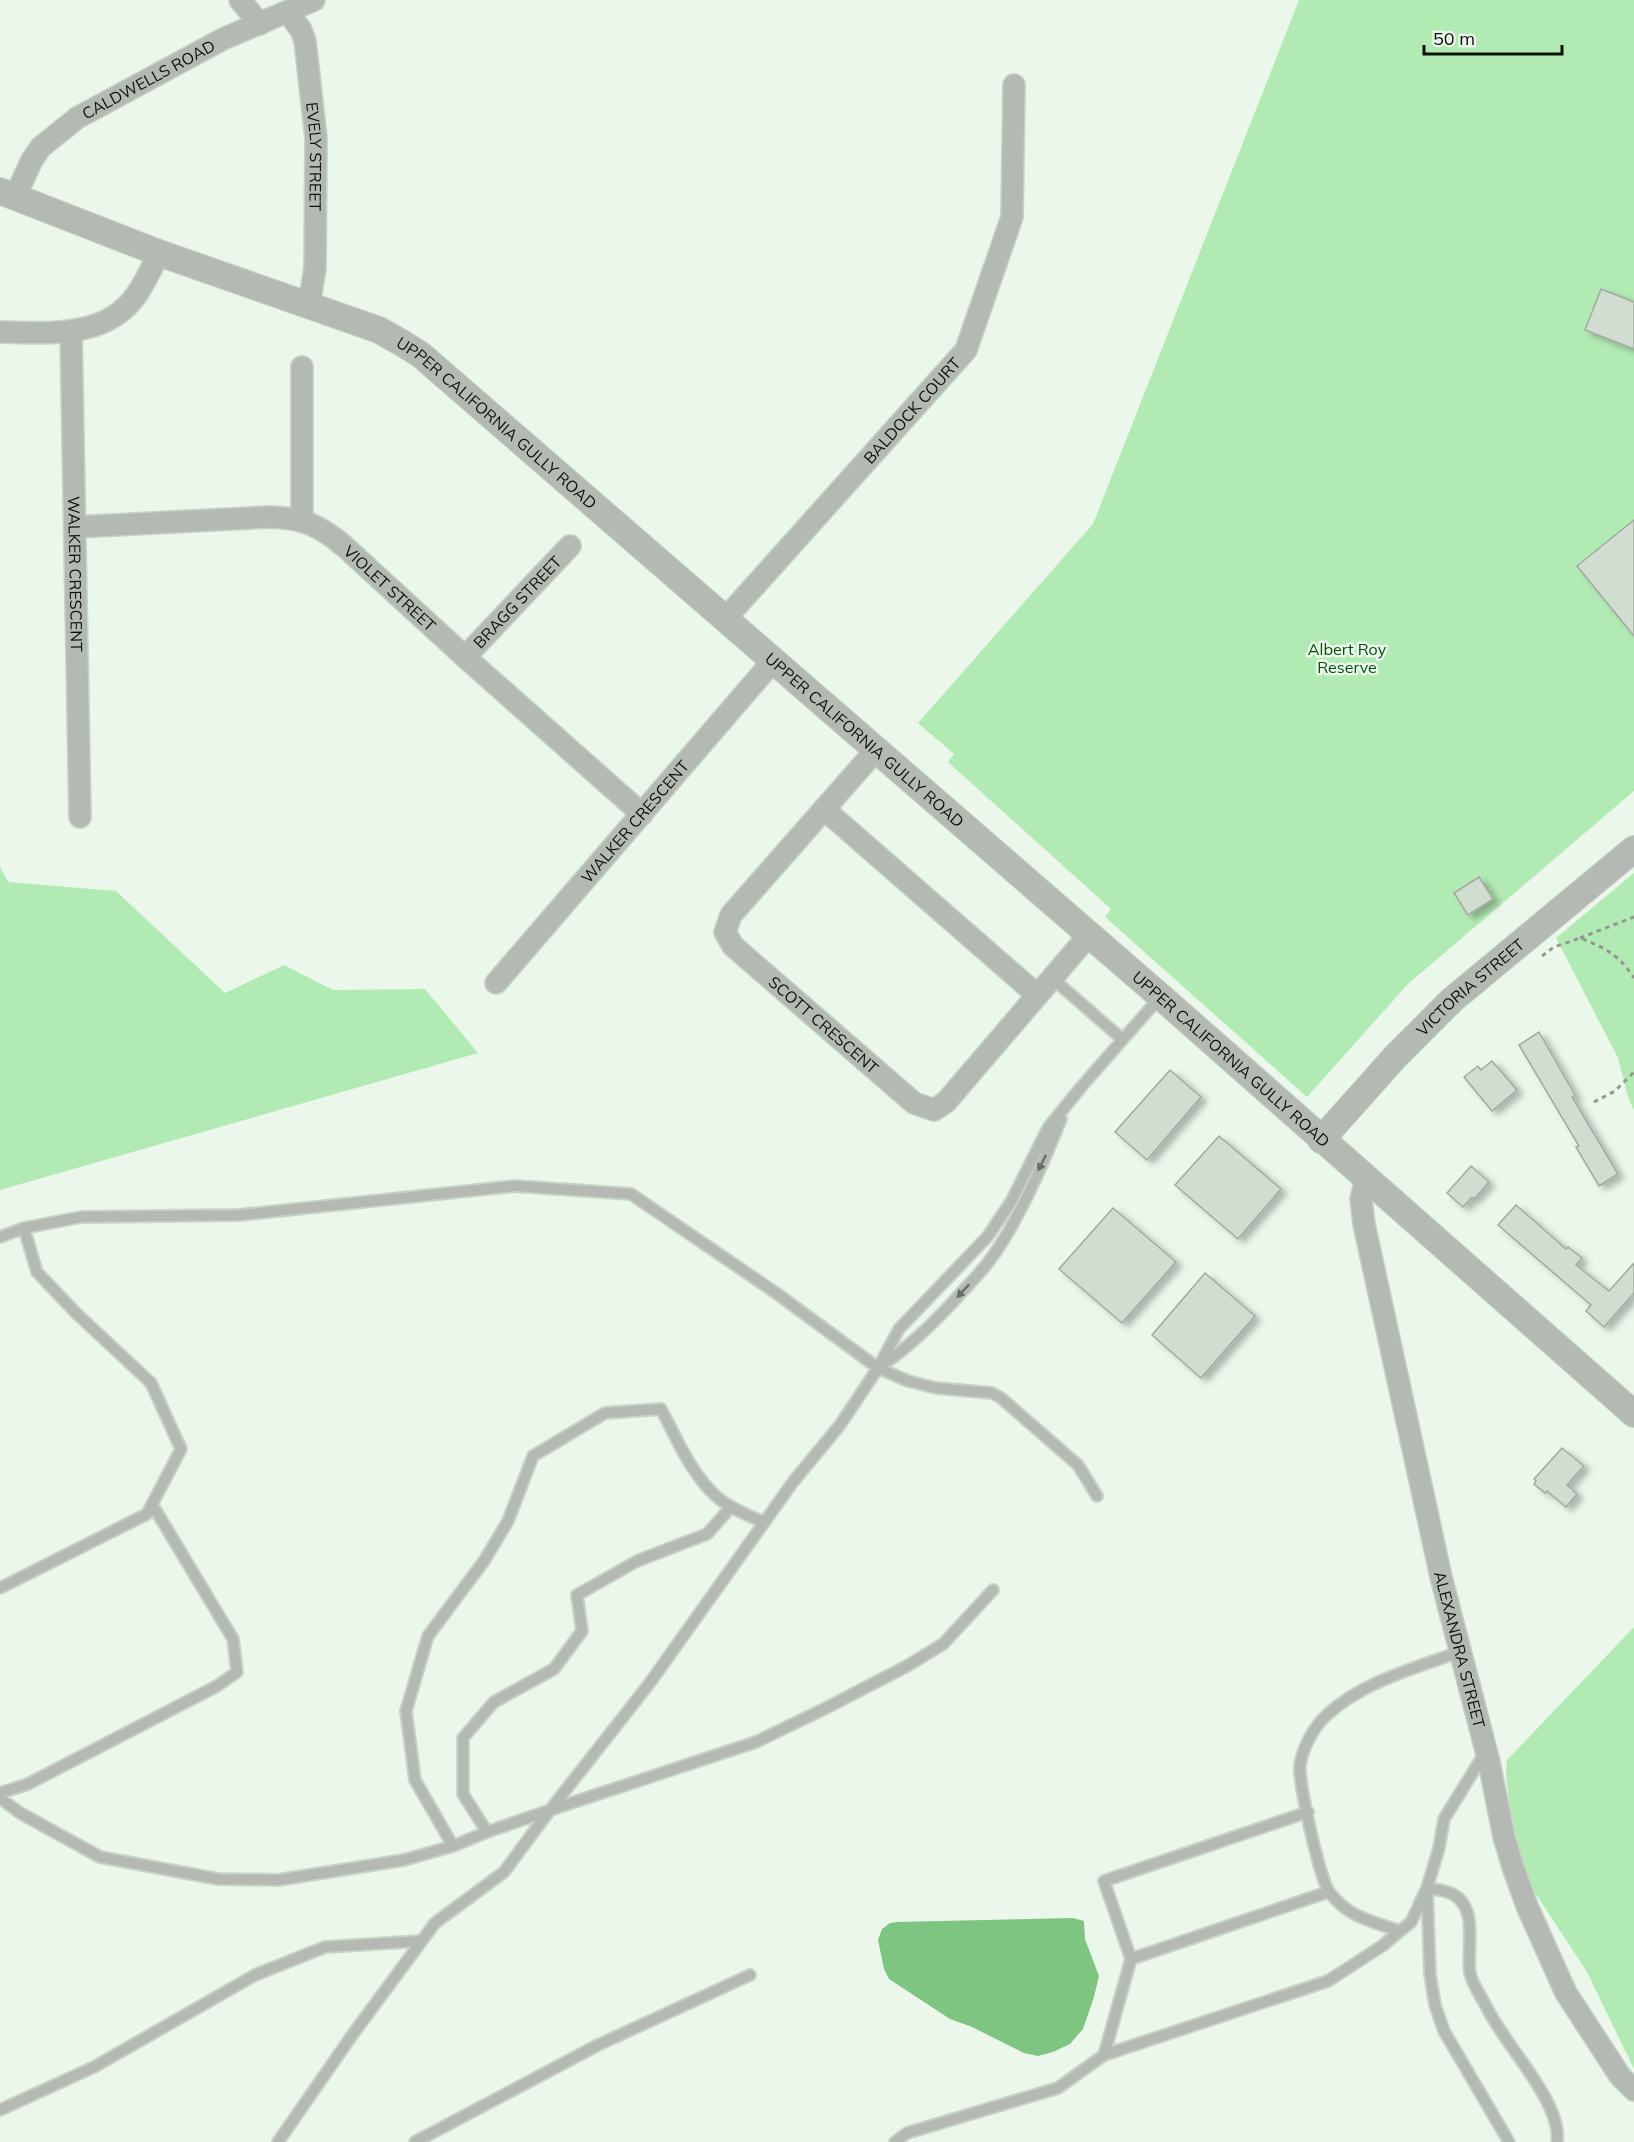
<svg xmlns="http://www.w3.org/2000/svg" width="1634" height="2142" font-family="Mulish,sans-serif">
<defs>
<filter id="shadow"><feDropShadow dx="6" dy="4" stdDeviation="3" flood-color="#0004"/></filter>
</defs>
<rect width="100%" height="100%" fill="#ecf7ec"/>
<!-- green -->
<path fill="#b2eab4" d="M1299,0H1634V791L1408,984L1307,1097L1105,917L1111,909L948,762L954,754L918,723L1093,524Z
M0,867L8,882L116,891L225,993L284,965L333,990L425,989L478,1053L0,1190Z
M1634,873V1111L1628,1097L1618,1058L1556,938Z
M1634,1627V2069L1587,1972L1530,1885L1511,1823L1506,1774L1507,1760Z"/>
<!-- water -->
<path fill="#7fc582" d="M1073,1918L1084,1921L1085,1939L1099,1976L1094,1997L1083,2029L1070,2044L1053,2052L1038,2056L1024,2053L972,2027L950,2019L889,1979L884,1969L878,1940L882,1929L890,1923L897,1922Z"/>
<!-- building -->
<path fill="#d2ddd2" stroke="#a0aaa0" stroke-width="1.5" filter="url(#shadow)" d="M1601,289L1634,302V349L1585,330Z
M1634,520V636L1577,566Z
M1479,877L1493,899L1468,915L1454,893Z
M1539,1032L1575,1095L1572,1097L1618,1174L1599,1186L1576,1147L1579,1146L1519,1045Z
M1492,1061L1517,1090L1492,1111L1464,1077L1478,1066L1481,1070Z
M1170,1070L1201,1097L1147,1160L1115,1132Z
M1219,1136L1281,1189L1238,1239L1175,1185Z
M1471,1166L1489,1182L1474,1199L1472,1197L1463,1207L1447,1193Z
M1516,1205L1566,1249L1568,1247L1582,1258L1576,1265L1609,1291L1634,1263V1293L1604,1327L1586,1311L1591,1305L1498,1225Z
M1113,1208L1176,1262L1122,1323L1059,1269Z
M1205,1273L1255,1316L1201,1378L1152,1335Z
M1562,1448L1584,1466L1567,1485L1577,1494L1566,1507L1547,1491L1545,1493L1534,1484L1536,1481L1534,1479Z"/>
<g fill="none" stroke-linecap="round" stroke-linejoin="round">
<defs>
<path id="service" d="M1052,978L1122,1039
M0,1237L24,1228
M881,1366C912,1345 937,1320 962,1292C974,1279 987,1266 997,1250C1023,1211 1044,1162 1061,1119
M0,1588L147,1514L181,1449L151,1383L76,1313L37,1272L24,1228L81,1217L239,1215L515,1186L631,1194L776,1293L878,1368L908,1381L936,1388L992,1393L1001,1398L1078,1465L1097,1496
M0,1793L28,1784L217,1686L237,1672L233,1639L152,1504
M0,1798L20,1813L100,1857L218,1879L278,1880L404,1860L453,1846L487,1832L550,1810L649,1684L793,1482L840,1425L878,1368L899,1329L988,1236L1012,1200L1048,1128L1082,1086L1160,997
M487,1832L463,1794V1738L494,1702L554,1669L582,1631L577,1595L637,1561L707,1534L731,1507
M453,1846L415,1780L406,1711L428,1636L484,1561L508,1521L533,1456L605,1413L661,1409C677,1439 691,1474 717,1497C729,1508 748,1515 763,1522
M1400,1931C1373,1922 1348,1917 1330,1893C1320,1881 1298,1781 1300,1765C1303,1747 1314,1726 1328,1714C1363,1682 1415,1668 1459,1652
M1131,1959L1104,1881L1308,1812
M1104,2055L1131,1959L1328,1892
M0,2110L94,2067L255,1975L325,1947L422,1941
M278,2142L353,2034L435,1923L504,1872L550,1810L756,1742L826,1708L907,1666L943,1644L993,1590
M415,2142L598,2045L750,1975
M895,2142L907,2133L1058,2088L1104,2055L1328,1981L1382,1946L1411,1922L1427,1888L1439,1848L1444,1819L1486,1751
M1509,2142L1444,2031L1435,2005L1430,1974L1427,1888C1434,1889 1443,1890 1450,1893C1480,1905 1466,1948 1470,1973C1472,1984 1481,1996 1486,2006C1503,2043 1563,2103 1557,2142"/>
<g id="minor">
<path d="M240,0L260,24"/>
<path id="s1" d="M288,12L301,30L305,41L316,138L315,268L309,305"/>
<path id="s2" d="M15,197L32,160L41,147L77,118L223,39L314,0"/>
<path id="s3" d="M71,331L80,817"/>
<path d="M0,332C47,333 107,339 137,294C146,281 152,267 159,253"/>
<path d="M302,367V520"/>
<path id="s4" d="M75,527L270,517C303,518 319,525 344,546L465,657L642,814"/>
<path id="s5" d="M725,619L966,350L1012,217L1014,85"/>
<path id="s6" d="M465,657L570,546"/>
<path id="s7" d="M876,750L731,915L725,932L733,946L914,1103L934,1110L946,1102L1089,935"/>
<path d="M824,809L1037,995"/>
<path id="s8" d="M496,983L773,661"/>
<path id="s9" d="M1366,1179L1361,1199L1364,1224L1441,1577L1489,1762L1504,1837L1514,1870L1527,1906L1566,1993L1620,2076L1634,2090"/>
</g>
<g id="tertiary">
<path id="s10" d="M0,191L159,253L379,330L402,343L421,355L1160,996L1634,1414"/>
<path id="s11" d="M1321,1140L1395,1057L1452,1000L1634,849"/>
</g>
</defs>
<!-- service casing -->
<use href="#service" stroke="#c8d2c8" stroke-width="14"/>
<!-- minor casing -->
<use href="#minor" stroke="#c8d2c8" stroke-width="24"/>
<!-- tertiary casing -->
<use href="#tertiary" stroke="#c8d2c8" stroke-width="28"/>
<!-- path -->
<path stroke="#909890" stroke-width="3" stroke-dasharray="4.5 4.5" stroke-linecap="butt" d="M1580,938L1634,917
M1542,956L1554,947L1580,938C1606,948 1619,955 1634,978
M1594,1102L1615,1091L1634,1072"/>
<!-- service -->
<use href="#service" stroke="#b4b9b4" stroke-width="10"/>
<!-- minor -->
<use href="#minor" stroke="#b4b9b4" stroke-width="21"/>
<!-- tertiary -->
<use href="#tertiary" stroke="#b4b9b4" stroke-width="26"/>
</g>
<!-- one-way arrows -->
<defs><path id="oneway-solid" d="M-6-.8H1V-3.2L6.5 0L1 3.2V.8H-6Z" transform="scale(1.5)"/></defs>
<g fill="#696d69">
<use href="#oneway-solid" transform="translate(1042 1163) rotate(116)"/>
<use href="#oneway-solid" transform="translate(963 1291) rotate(133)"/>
</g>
<g text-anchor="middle" stroke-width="5" stroke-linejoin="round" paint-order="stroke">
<!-- street labels -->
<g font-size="16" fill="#0d100d" stroke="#ecf7ec">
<text dy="6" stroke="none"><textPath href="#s2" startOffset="184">CALDWELLS ROAD</textPath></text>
<text dy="6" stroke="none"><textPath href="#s1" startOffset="150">EVELY STREET</textPath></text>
<text dy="6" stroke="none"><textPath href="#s5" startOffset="280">BALDOCK COURT</textPath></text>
<text dy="6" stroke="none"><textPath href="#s10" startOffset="554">UPPER CALIFORNIA GULLY ROAD</textPath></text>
<text dy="6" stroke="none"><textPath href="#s3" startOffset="243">WALKER CRESCENT</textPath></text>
<text dy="6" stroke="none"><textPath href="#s4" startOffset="339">VIOLET STREET</textPath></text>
<text dy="6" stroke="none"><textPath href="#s6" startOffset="76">BRAGG STREET</textPath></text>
<text dy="6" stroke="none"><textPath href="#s10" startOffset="1040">UPPER CALIFORNIA GULLY ROAD</textPath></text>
<text dy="6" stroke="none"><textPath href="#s8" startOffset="213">WALKER CRESCENT</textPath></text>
<text dy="6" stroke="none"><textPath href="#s11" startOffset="214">VICTORIA STREET</textPath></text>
<text dy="6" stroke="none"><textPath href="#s7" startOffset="374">SCOTT CRESCENT</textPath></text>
<text dy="6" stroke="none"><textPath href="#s10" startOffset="1526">UPPER CALIFORNIA GULLY ROAD</textPath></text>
<text dy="6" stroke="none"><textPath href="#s9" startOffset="482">ALEXANDRA STREET</textPath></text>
</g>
<!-- park labels -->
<g font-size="16" fill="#005012" stroke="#ecf7ec">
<text x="1347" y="655">Albert Roy<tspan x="1347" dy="18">Reserve</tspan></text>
</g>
</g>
<!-- scale -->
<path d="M1424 45v9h138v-9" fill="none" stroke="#0d100d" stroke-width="3"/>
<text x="1433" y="45" font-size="18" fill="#0d100d" stroke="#ecf7ec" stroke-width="4.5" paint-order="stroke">50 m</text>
</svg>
